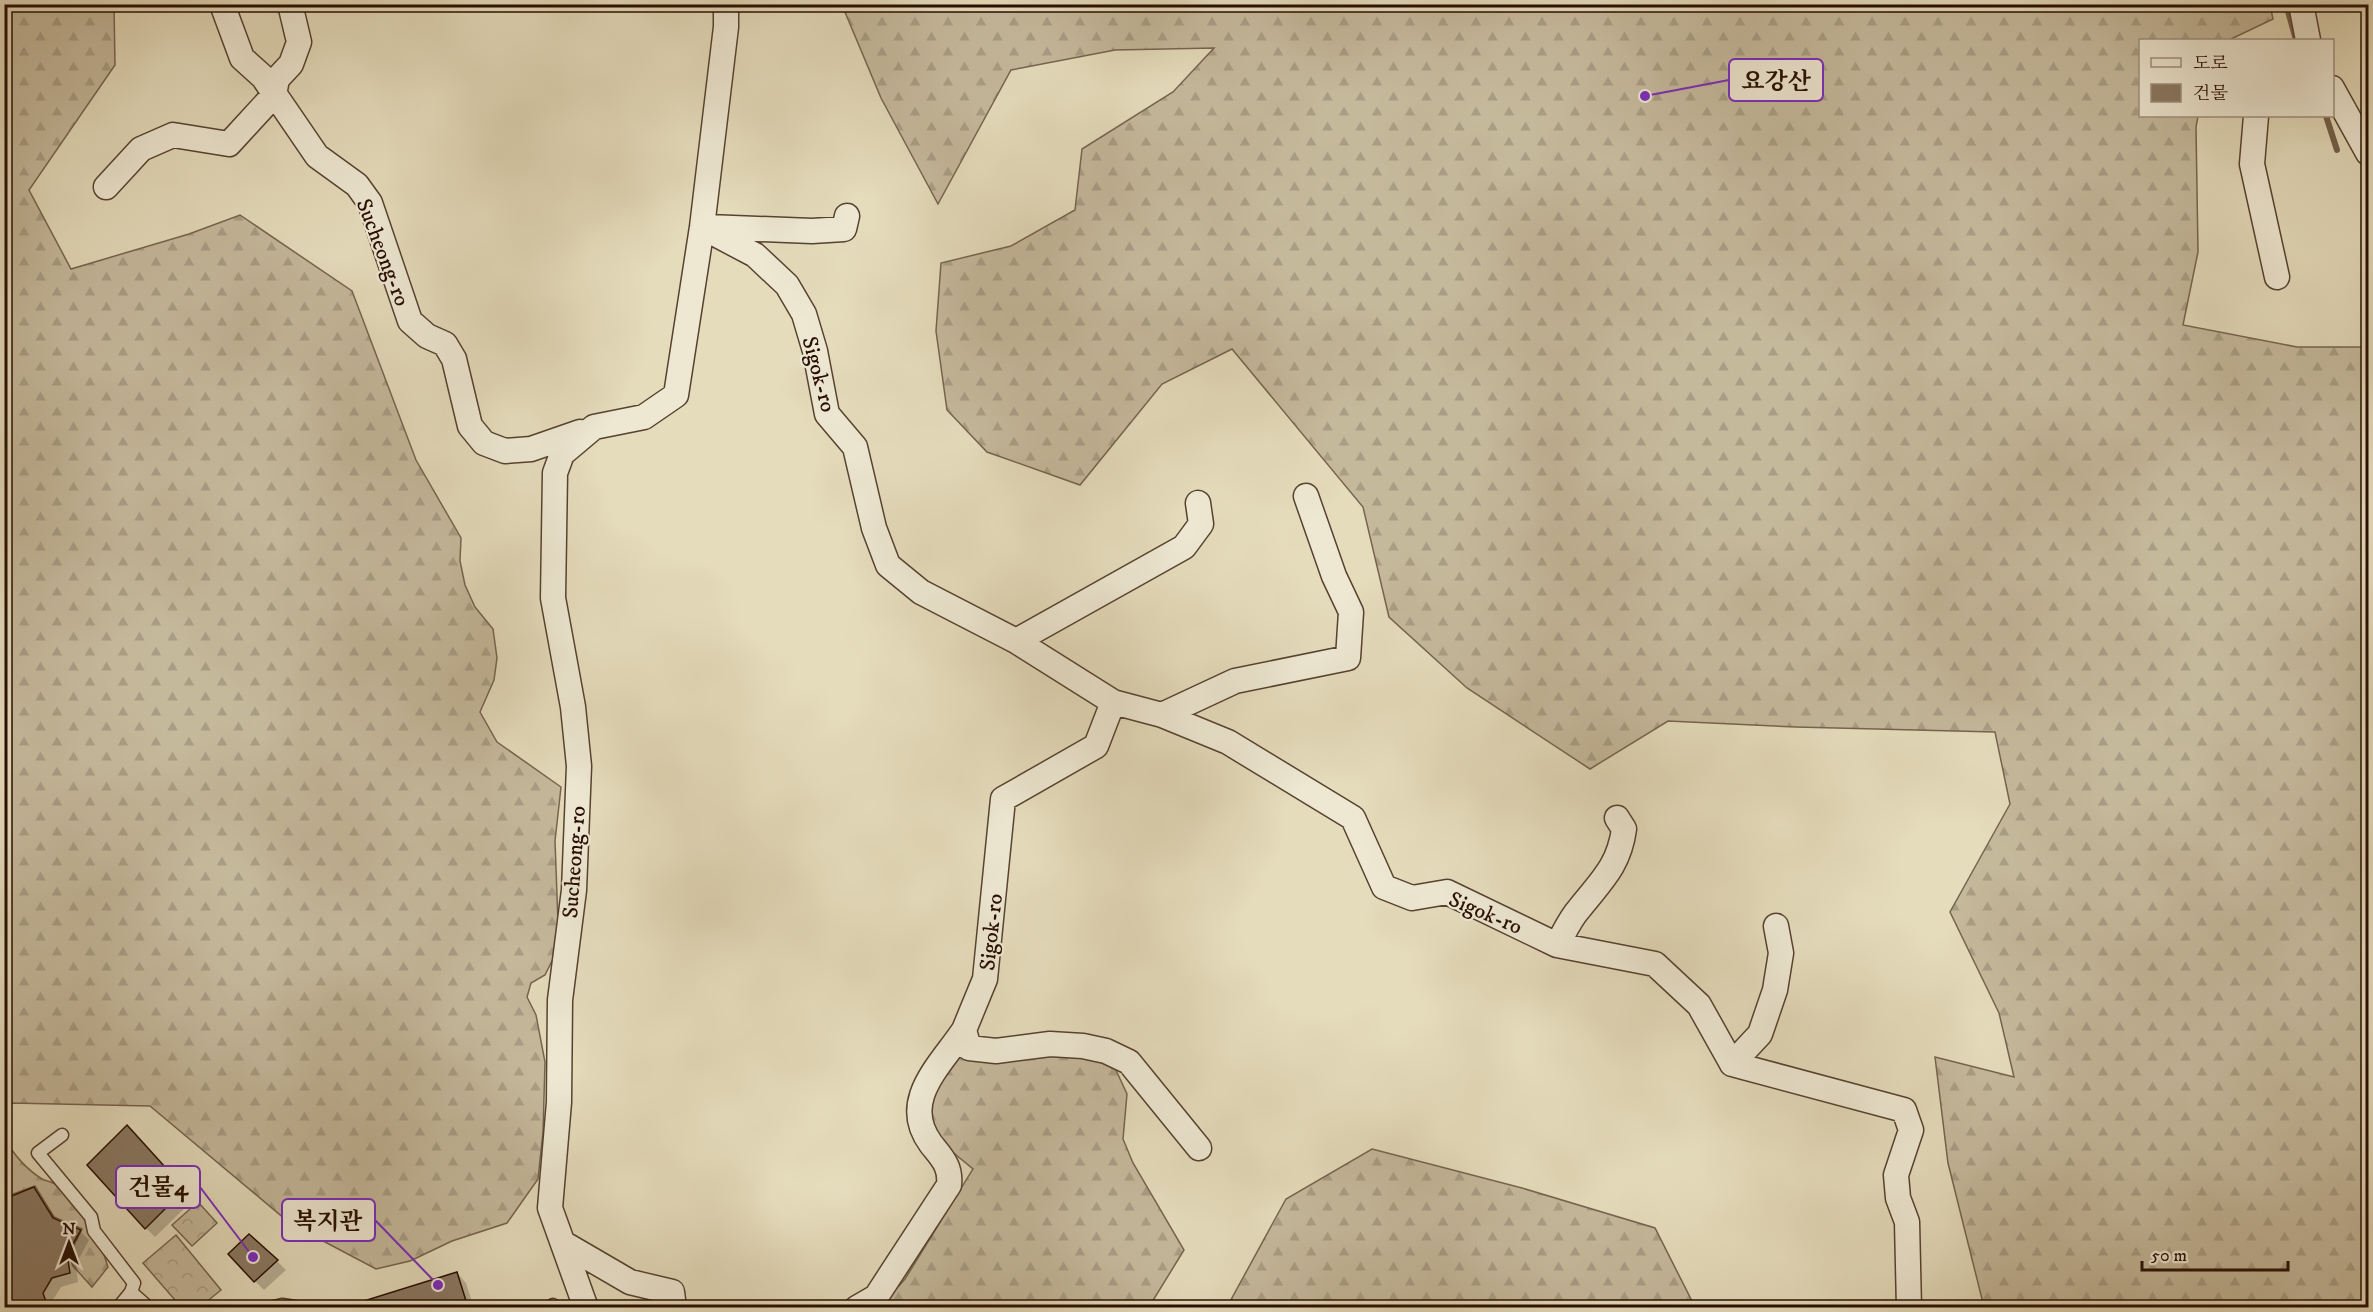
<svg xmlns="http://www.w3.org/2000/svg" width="2373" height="1312" font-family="'IM FELL DW Pica','Noto Serif KR',serif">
<defs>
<pattern id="forest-firs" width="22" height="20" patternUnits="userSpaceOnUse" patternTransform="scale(1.5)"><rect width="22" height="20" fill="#c5b99c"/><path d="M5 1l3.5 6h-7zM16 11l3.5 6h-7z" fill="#a99e85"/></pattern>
<pattern id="park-crowns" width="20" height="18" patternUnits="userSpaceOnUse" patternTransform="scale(1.5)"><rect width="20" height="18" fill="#c5b99c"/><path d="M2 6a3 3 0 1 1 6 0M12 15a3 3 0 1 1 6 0" fill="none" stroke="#a99e85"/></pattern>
</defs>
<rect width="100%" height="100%" fill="#e5dcbc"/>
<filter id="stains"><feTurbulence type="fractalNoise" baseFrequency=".00333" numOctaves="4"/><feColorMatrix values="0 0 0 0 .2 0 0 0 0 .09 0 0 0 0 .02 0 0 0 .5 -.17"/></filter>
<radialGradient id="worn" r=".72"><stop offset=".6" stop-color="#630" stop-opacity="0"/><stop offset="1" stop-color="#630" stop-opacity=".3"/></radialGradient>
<!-- forest -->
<path fill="url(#forest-firs)" stroke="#76644f" stroke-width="1.5" d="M5,5H114L115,65L29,190L71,269L189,234L240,215L352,291L416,460L461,538L460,561L465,585L475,607L493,629L497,658L494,680L480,712L497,742L561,787L555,841L558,922L556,953L545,975L531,983L527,997L536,1015L545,1062L543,1132L538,1179L507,1223L452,1241L410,1261L376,1269L291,1224L150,1106L10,1103L5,1111Z
M842,5H2270L2273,19L2229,40H2140V116H2198L2196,127L2198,252L2183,325L2297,347H2368V1307H1984L1948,1163L1935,1057L2014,1077L1999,1013L1950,912L2010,804L1995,732L1796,727L1668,721L1590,769L1467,688L1389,617L1363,507L1232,349L1162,384L1080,485L987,452L947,410L936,331L941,263L1011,246L1075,210L1082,149L1173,92L1214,48L1115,50L1011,70L938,204L881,98Z
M1083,1053L1115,1068L1127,1094L1123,1139L1133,1163L1184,1250L1149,1307L879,1308L905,1279L973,1169L944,1145L930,1126L927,1097L960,1057L985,1062L1030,1055Z
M4,1138C14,1155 26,1169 42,1179C46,1181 52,1182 55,1184C77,1202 101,1241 108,1267L92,1287L73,1266L69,1255L82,1229L54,1217L35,1186L5,1197Z
M1372,1149L1522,1188L1655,1228L1695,1307H1227L1286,1199Z"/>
<!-- park -->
<path fill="url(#park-crowns)" stroke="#76644f" stroke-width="1.5" d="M198,1202L217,1223L192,1246L172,1225Z
M176,1235L221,1290L200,1307H181L143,1263Z"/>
<!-- shadow -->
<path fill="#0003" d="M136,1136L193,1200L155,1237L146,1228Z
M34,1189L58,1221L80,1231L89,1240L76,1264L78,1282L61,1287L51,1303L53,1308H4Z
M277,1261L286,1270L264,1290L255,1281Z
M457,1273L466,1283L474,1308H387Z"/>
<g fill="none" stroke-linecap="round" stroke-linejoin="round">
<!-- stream -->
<path stroke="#72604c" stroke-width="6" d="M2286,4L2296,40
M2326,116L2337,150"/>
</g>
<!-- building -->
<path fill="#8a7963" stroke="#270e02" stroke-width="1.5" d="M127,1125L185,1189L145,1229L87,1165Z
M34,1187L53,1218L81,1230L67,1254L70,1273L52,1278L43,1293L48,1308H4V1199Z
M249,1234L278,1260L254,1282L228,1254Z
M457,1272L467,1304L455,1308H354V1304Z"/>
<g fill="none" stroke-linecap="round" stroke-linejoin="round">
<defs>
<path id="lane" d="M62,1135L38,1153L91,1217L94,1231L134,1283L131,1292L149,1308
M118,1308L131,1292
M270,1308L282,1305L301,1308
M552,1308L553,1305"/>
<path id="street" d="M222,4L242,58L263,77L317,156L357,185L370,203L410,321L427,336L445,344L454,359L470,426L484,443L505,451L531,449L580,432
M2301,4L2308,40
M2332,88L2368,153
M2256,116L2252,164L2277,277
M106,187L141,149L173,135L229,144L274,95L277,79L291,64L299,42L290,4
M702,227L755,255L787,285L804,314L815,351L827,414L855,447L874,528L888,565L921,592L1016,641L1113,702L1162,715L1228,742L1353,818L1384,887L1412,898L1447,892L1557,945L1655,964L1699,1005L1732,1064L1904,1110L1911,1130L1896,1175L1898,1198L1907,1222L1909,1308
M708,227L812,231L844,229L847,216
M1016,641L1184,547L1201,524L1198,503
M1113,702L1096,746L1003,799L985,979L964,1030L969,1048L996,1051L1050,1044L1083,1046L1106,1051L1129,1062L1199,1148
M1162,715L1235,681L1348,658L1351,612L1334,576L1306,496
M1557,945C1564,933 1570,919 1579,909C1601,881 1619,866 1624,829L1617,818
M1732,1064L1760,1034L1775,990L1781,953L1776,926
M563,1243L630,1282L672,1292L674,1308
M586,1308L550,1208L559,1102L560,1000L574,890L579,766L573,707L553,598L555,473L562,454L594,427L644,417L676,395L702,227L726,27V4
M857,1308L876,1297L949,1185C951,1166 942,1158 931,1144C899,1101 940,1066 964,1030"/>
</defs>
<!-- lane casing -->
<use href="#lane" stroke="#564230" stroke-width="15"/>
<!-- street casing -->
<use href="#street" stroke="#564230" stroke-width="27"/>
<!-- lane -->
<use href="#lane" stroke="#eee8d3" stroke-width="12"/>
<!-- street -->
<use href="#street" stroke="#eee8d3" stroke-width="24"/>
</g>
<g text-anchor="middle" stroke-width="4.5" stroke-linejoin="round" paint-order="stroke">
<!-- street labels -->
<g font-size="22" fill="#270e02" stroke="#eee8d3">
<text transform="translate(384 252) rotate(69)" y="8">Sucheong-ro</text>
<text transform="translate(820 374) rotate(75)" y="8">Sigok-ro</text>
<text transform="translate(573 862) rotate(-86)" y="8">Sucheong-ro</text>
<text transform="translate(1486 912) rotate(23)" y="8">Sigok-ro</text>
<text transform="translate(990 932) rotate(-84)" y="8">Sigok-ro</text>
</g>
</g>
<!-- callouts -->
<path fill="none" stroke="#7b2cbf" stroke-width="2" d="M1645 96L1729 80M253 1257L200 1187M438 1285L375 1220"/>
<g fill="#7b2cbf" stroke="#eee8d3" stroke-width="2">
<circle cx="1645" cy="96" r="6"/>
<circle cx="253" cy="1257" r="6"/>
<circle cx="438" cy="1285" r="6"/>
</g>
<g fill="#eee8d3" stroke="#7b2cbf" stroke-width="2">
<rect x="1729" y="59" width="94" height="42" rx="6"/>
<rect x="116" y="1166" width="84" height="42" rx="6"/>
<rect x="282" y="1199" width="93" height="42" rx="6"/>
</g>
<g font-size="24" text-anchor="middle" font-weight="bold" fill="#270e02">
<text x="1776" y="89">요강산</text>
<text x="158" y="1195">건물4</text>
<text x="328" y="1229">복지관</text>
</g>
<!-- margin -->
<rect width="2373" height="1312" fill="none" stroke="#e5dcbc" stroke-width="24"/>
<rect x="6" y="6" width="2361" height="1300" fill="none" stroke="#270e02" stroke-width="3"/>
<rect x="12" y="12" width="2349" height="1288" fill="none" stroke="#270e02" stroke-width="1.5"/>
<!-- legend -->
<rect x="2139" y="39" width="195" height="78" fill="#eee8d3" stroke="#9e917f" stroke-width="1.5"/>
<rect x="2151" y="58" width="30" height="9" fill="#eee8d3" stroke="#9e917f" stroke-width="1.5"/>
<text x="2193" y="69" font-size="18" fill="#270e02">도로</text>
<rect x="2151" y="84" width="30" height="18" fill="#8a7963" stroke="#9e917f" stroke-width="1.5"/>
<text x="2193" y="99" font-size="18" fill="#270e02">건물</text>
<!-- north arrow -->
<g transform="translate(69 1243)" stroke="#eee8d3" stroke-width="4.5" paint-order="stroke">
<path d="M0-4.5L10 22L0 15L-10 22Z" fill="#270e02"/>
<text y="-9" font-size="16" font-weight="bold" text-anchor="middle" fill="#270e02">N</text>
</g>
<!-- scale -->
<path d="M2142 1261v9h146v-9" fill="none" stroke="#270e02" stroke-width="3"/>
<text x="2151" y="1261" font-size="18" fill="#270e02" stroke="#eee8d3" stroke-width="4.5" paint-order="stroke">50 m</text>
<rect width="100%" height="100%" filter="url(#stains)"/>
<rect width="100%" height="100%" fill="url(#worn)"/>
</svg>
